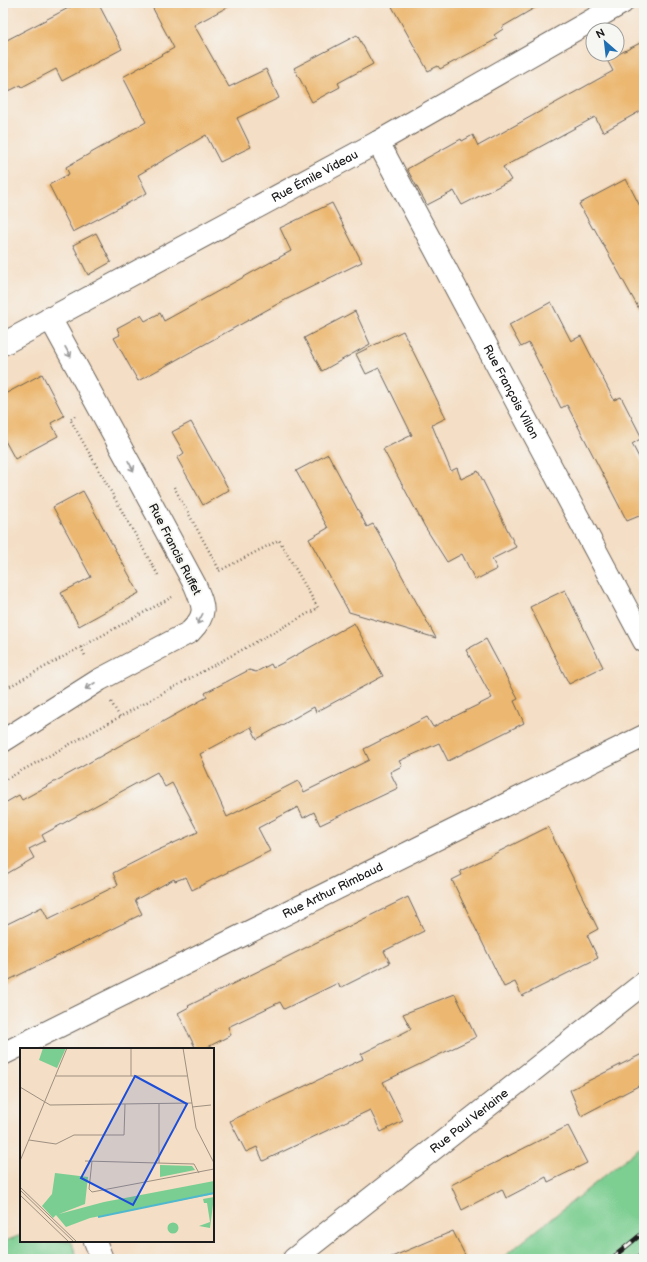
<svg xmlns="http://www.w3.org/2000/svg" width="647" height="1262" font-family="'Balsamiq Sans',sans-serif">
<rect width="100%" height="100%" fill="#f6f6f2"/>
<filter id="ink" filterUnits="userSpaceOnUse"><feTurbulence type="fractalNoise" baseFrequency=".025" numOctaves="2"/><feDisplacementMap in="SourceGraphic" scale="8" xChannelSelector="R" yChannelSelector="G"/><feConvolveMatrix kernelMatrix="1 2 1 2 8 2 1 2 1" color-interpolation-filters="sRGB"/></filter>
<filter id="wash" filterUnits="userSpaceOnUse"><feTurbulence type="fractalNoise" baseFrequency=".012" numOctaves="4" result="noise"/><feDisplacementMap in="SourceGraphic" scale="16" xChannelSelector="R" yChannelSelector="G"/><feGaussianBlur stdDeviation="0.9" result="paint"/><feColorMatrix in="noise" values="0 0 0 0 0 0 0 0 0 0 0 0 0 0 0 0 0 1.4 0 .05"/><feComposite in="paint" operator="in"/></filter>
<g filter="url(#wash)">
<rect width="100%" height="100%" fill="#f4dec5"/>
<!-- green -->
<path fill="#7bce91" stroke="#4c7556" d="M644,1144V1259H501Z
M21,1235V1241H71L78,1259H3V1242Z"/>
<g id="blocks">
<!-- building -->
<path fill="#ecb76f" d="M78,3H98L122,49L62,81L56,69L22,87L21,85L3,94V42Z
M150,3H235L194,25L229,87L266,69L279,98L237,118L251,147L220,162L206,135L138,175L147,193L73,232L49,185L69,174L66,167L146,122L123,77L174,48Z
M390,3H543L502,27L503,29L494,35L497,39L440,69L438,66L428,71Z
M357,35L373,64L338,83L340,87L312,102L294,68Z
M644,41V109L603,132L595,117L503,167L511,180L462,205L454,191L427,205L407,169L461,139L462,141L473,135L478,146L613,71L607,60Z
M626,179L644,214V318L594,228L593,229L579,204Z
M332,203L362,262L283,301L138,381L114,338L120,335L117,328L141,315L145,321L160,313L164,321L291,251L280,228Z
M96,233L111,262L88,275L73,245Z
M551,302L571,341L581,336L614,400L621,397L642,438L632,444L644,467V514L627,521L567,405L561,408L529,343L521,347L509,325Z
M355,311L370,344L322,371L304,338Z
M403,331L446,418L432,425L451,471L457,468L461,479L478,471L516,547L492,559L497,569L475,580L462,554L447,562L425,527L383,449L412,435L379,368L366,374L356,354Z
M42,374L64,416L51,423L58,436L15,459L3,437V395Z
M191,422L229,490L203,505L177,458L184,453L172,432Z
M328,454L367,527L373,524L378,532L436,638L349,612L309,539L328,528L296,471Z
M83,491L139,593L79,626L61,593L91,577L53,507Z
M565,590L603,667L569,684L530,607Z
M354,623L383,676L316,712L314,707L257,739L251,727L200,754L205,765H204L227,817L298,781L304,792L369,760L364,749L427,717L433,727L492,698L466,650L486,639L518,699L514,701L524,723L448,761L439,743L399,761L402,766L390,772L398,788L320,825L314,812L303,818L298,807L258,828L270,851L192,890L186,877L175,881L174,879L135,900L142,914L3,983V926L42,907L48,919L118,885L113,873L154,852L198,832L172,783L165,787L157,772L42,835L45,841L29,849L34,858L3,876V804L19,795L22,800L207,697L205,693L249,670L256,672L271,664L273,668Z
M548,827L598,929L587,935L598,958L522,996L515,982L504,987L452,880L462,875L460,871Z
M408,897L424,931L384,951L390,963L340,988L338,983L284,1009L280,1002L228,1027L231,1035L204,1049H196L178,1013L189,1007L188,1006Z
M455,994L476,1037L383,1082L403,1121L381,1132L370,1110L263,1161L257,1147L246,1152L230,1121L363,1059L361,1054L411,1029L403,1014Z
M644,1053V1083L581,1116L570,1090Z
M568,1126L587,1163L548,1182L546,1177L506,1198L502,1189L462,1210L451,1185Z
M453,1231L467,1259H387Z"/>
</g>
</g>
<g filter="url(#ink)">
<use href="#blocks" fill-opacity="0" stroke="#686057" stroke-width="1"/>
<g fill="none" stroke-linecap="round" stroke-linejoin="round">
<defs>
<g id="street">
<path id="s1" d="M378,142L644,641"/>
<path id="s2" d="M3,344L378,142L622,3"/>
<path d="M3,741L99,680L190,632C208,614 204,607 195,585L138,479L50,318"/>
<path id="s3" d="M3,1054L644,736"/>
<path d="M95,1241L102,1259"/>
<path id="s4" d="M294,1259L644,983"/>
</g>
</defs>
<!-- street casing -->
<use href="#street" stroke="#686057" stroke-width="24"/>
<!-- path -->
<path stroke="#686057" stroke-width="2.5" stroke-dasharray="1 3" stroke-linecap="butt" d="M75,416L70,419L158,575
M174,487L220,571
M81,647L86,658
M3,690L172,597
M111,702L120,717
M3,781L318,608L279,540L217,572"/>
<!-- street -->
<use href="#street" stroke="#fff" stroke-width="22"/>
<defs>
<path id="rail" d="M611,1259L644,1232
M636,1259L644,1253"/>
</defs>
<!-- rail casing -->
<use href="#rail" stroke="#1c1c1c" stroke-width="4.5"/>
<!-- rail -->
<use href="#rail" stroke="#f6f6f2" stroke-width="3" stroke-dasharray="9" stroke-linecap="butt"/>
</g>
<!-- one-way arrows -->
<defs><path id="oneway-shaft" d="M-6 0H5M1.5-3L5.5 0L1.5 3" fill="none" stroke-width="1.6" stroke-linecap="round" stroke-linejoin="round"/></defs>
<g stroke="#999">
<use href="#oneway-shaft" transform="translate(68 352) rotate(61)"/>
<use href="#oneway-shaft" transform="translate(131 466) rotate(61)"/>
<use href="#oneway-shaft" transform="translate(200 619) rotate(118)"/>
<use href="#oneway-shaft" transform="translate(90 686) rotate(147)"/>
</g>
</g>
<g text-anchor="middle" stroke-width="4" stroke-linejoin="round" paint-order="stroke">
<!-- street labels -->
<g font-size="12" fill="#1c1c1c" stroke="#f6f6f2">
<text dy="4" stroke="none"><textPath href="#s2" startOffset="354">Rue Émile Videau</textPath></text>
<text dy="4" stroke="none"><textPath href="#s1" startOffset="283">Rue François Villon</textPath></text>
<text transform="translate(175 549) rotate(63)" y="4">Rue Francis Ruffet</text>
<text dy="4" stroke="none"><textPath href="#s3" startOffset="368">Rue Arthur Rimbaud</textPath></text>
<text dy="4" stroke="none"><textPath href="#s4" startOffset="223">Rue Paul Verlaine</textPath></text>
</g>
</g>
<!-- overview -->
<g transform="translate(20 1048)">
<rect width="194" height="194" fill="#f4dec5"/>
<path d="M23,0H46L37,20L19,12ZM140,117L172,118L175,122L140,129ZM35,125L68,129L65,156L39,166L84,154L194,133V146L70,170L46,179L36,167L33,170L22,158L32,146ZM194,149L190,180L179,178L190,174L187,155H184L183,151ZM147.5 180a5.5 5.5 0 1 1 11 0a5.5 5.5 0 1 1-11 0Z" fill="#7bce91"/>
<path fill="none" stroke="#50b8cd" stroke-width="2" d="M78,169L194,145"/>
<path fill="none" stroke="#9e9081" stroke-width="1" d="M163,0L176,80L194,115M36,28H167M111,28V0M0,39L30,57L172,55M139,56V115M172,59L191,57M9,92L36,96L54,87H104L105,56M0,113L47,0M65,113L174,116L179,125M72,113L69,141L72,144L194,121M0,139L57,194M0,142L54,194M0,147L49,194"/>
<path fill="#1d4ed8" fill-opacity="0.15" stroke="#1d4ed8" stroke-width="2" d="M115,28L167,56L113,157L61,130Z"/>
<rect width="194" height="194" fill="none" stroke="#1c1c1c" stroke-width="2"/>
</g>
<!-- margin -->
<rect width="647" height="1262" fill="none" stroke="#f6f6f2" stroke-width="16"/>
<!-- north arrow -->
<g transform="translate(605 42) rotate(332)"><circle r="19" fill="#f6f6f2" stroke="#9f9f9c"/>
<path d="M0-3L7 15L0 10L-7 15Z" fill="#1f6fb2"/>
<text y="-6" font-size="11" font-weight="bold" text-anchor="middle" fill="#1c1c1c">N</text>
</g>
</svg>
